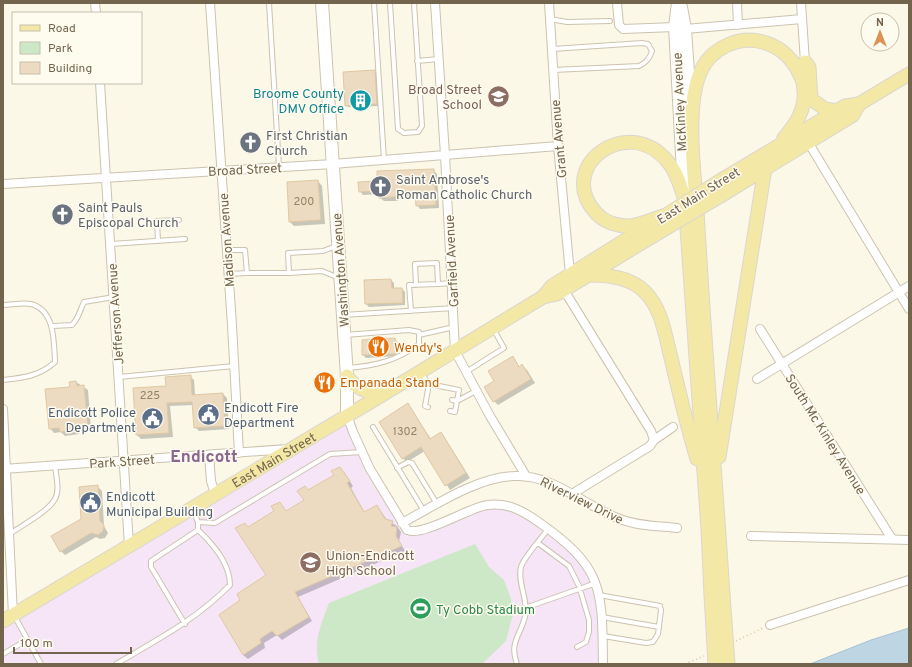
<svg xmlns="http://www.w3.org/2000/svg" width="912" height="667" font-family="Overpass,sans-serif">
<rect width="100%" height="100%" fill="#fbf8e8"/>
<!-- education -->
<path fill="#f5e5f7" d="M347,415L353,432L411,531L469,510L511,506L570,545L598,587L604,664H3V621Z"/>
<!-- green -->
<path fill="#cde8c7" d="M475,544L489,567L504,580L511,599L513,614L506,641L482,664H319C313,642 321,624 329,603Z"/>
<!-- water -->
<path fill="#bed6e3" stroke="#a5c3d4" d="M909,628V664H810L871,640Z"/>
<!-- shadow -->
<path fill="#0003" d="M374,71L377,73L378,106L348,107L346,105Z
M433,170L437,174L439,208L420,209L417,205L416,196L400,197L398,201H384L380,198V194L363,195L360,191L378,182Z
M318,181L322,186L325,224L294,226L290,222L288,183Z
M391,280L394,283V289H402L405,292V305L369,307L366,304Z
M394,339L398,342V356L366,358L363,355Z
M512,358L520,367L522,366L527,370L535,383L498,405L494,401L496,381Z
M190,376L194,380L195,395L223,394L227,398L229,429L199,431L195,427L193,405L170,406L173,437L141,439L137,435L167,387Z
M76,382L88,390L91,430L79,431V434L65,436L61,432L54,433L50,428L71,387Z
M408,405L431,439L441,434L445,438L470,478L450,490L425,451L407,462L403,458Z
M344,472L353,486L351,488L365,513L377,506L387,520L397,526L401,532L399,541L405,551L298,597L312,621L282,640L277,635L264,643L265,648L248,659L243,655L241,600L268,575L248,528L275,511L280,504L287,512L305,500L309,491Z
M97,486L102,491L104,526L108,533L105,538L100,539L96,537L65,555L61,551L82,519Z"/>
<!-- building -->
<path fill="#ecdbc0" stroke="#e0c8a3" d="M375,70L377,104L345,106L343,72Z
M434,169L436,205L416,206L415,193L397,194L394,197L379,198L378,191L359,192L358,182L377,181V171Z
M318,180L321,220L289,222L287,182Z
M391,279L392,288H402L403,303L365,304L364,280Z
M395,338L396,354L362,355V340Z
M513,356L519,367L522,364L531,379L493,402L484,387L494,381L488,371Z
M191,375L192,395L223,393L225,426L194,428L192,402L167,403L169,433L136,435L133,388L166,386L165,377Z
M76,381L77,386L84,385L88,426L75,427V431L60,432L59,428L49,429L45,389L70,387L69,382Z
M408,403L430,439L441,432L466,473L445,486L421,447L402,459L379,422Z
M340,467L350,481L347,483L364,512L377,505L385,519L393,521L391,526L397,527L396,536L402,546L295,592L309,617L277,636L272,631L260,639L261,643L243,655L219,615L240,600L237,594L266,575L235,528L245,523L248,527L274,511L271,506L280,502L286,511L304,500L297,491L305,486L308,490L334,475L331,471Z
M98,485L100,521L104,525L103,531L98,535L91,533L60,552L51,536L81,519L79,487Z"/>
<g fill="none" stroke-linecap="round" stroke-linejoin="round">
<defs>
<path id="lane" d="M269,3L279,167
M374,3L384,160
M390,3L398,129L404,133L418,132L422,126L414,3
M550,19L567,22L610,21
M552,49L642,43L648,44L652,51C650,58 646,63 639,66L553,70
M417,61L439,59
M158,241L157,221L179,220
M111,244L185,239
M336,246L323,251L288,253L289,273L322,271L339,278
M227,250H245L247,273L229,274
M247,273H289
M438,284L452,283
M3,305C11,305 23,302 31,304C55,310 54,342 55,362C40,376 23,378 3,380
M411,311L409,285L438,284L437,263L415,264L416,285
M343,315L454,308
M53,326L72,325C79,318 80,310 84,302L114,297
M345,335L409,330L419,332V344C397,361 374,366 347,368
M419,335L454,327
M466,372L504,348L494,330
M421,373L429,384
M119,377L234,366
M428,407L425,406L429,384L459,390L457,401L476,391
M450,411L455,412L457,401L452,400
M373,427L424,511
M397,468L408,462L412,463L437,504
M198,522L215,523L330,454L362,452
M10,534C22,525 48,512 55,499C60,490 56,476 55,465
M538,543L569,566L579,586L589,620V632L586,642L577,647
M599,595L655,605L660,606L661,610L658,634L653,642L646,643L603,636
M525,608L596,583
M15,617L41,664
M602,617L659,627
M185,624L151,567V561L198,530V522L193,511
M3,654L27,640
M116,664C157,640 197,619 230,585C230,564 212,543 198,530
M517,664C509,643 520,636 525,617C529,600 517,584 521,567C524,557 541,539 548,529"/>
<path id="street" d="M95,3L96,13
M210,3L232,325L239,453
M435,3L445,155L455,351L490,416L526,476
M549,3L558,146L570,274
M617,3L619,25L623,29L675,27
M737,3L738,25
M801,3L805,62
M685,29L802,19
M100,83L129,546
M808,142L909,309
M3,184L333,164L558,146
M564,290L651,431L654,440
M760,329L892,539
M757,379L909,286
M3,409L13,615
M347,415L353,432L370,469L407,530C422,537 468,508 487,505C508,502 523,511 540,523C604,568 602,590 603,663
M209,455L211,481L215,494
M3,469L288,449
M572,494L650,446L654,440L673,427
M402,523C434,506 477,477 514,476C554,474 584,506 620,519C638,526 658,526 677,528
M751,536L909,540
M770,625L909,580"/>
<path id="secondary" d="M322,3L347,376V415
M678,3L675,27L684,191
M681,7L685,29L690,102"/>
<g id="primary">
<path d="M784,138C796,124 806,109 804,90C803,80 800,71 805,62L809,67L811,99L825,109L837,111"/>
<path d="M718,182L845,106L859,104L909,74"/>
<path d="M722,195L853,115L859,104"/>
<path d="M666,215C655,218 641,225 629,226C617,226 604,222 596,213C554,167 628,112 668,162C677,172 681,188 685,200L708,529L711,595"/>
<path d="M589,275C608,275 630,277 644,291C662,308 665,335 671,358C679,392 687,426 697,459"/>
<path d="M543,297L552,286L651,224"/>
<path d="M347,376C357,390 366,391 382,395"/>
<path d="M719,457L765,168"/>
<path d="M723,594C715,472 705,349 698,227C696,185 684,110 700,73C710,48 740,34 766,43C785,49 796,63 803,82"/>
<path id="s1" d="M3,621L382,395L543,297L557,294L668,227"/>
</g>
</defs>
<!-- lane casing -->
<use href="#lane" stroke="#ccc3af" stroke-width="6"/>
<!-- street casing -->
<use href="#street" stroke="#ccc3af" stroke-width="10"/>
<!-- secondary casing -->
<use href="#secondary" stroke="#cfc3ad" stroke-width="14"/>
<!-- primary casing -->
<use href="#primary" stroke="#dbd7d1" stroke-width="15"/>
<!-- path -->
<path stroke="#d4c1a5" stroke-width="1.5" stroke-dasharray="1 3" stroke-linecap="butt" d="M736,641L763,628
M685,664L704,656"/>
<!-- lane -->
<use href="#lane" stroke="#fff" stroke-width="4"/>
<!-- street -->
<use href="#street" stroke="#fff" stroke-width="8"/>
<!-- secondary -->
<use href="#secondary" stroke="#fff" stroke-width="12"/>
<!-- primary -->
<use href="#primary" stroke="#f4e8a6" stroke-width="13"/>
<defs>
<path id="primary-bridge" d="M666,215L718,182
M668,227L722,195
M723,594L728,664
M711,595L715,664"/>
</defs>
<!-- primary-bridge casing -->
<use href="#primary-bridge" stroke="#dbd7d1" stroke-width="15" stroke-linecap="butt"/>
<!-- primary-bridge -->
<use href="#primary-bridge" stroke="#f4e8a6" stroke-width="13"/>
</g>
<!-- icons -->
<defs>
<symbol id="school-disc" viewBox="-11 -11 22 22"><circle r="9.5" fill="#8d6e63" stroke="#fefbef"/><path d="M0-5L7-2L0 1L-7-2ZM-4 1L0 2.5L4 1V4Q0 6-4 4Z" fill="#fff"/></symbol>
<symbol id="building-disc" viewBox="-11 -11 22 22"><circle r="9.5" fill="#0f9aa8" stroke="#fefbef"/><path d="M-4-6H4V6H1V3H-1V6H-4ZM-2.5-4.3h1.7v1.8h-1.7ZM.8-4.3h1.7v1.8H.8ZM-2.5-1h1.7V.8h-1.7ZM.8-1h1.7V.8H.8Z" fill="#fff"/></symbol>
<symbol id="church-disc" viewBox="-11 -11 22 22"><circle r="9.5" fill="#6b7280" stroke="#fefbef"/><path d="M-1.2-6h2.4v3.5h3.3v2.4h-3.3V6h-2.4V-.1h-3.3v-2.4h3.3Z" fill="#fff"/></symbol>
<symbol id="restaurant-disc" viewBox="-11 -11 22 22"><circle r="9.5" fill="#e8710a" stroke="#fefbef"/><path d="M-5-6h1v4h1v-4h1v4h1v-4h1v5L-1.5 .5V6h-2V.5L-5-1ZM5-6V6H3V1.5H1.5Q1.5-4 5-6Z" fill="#fff"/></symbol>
<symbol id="civic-disc" viewBox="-11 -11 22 22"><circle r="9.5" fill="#5c6f8a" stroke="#fefbef"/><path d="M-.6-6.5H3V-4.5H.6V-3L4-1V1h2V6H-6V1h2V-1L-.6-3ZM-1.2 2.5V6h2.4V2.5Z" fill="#fff"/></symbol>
<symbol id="stadium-disc" viewBox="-11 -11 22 22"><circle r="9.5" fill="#2e9e5b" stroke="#fefbef"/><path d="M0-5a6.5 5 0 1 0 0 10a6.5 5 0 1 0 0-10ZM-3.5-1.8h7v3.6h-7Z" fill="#fff"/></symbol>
</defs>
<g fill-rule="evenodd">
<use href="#school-disc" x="486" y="84" width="25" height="25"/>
<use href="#building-disc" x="348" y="88" width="25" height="25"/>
<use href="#church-disc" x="238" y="130" width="25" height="25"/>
<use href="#church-disc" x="368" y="174" width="25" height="25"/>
<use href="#church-disc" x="50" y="202" width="25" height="25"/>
<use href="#restaurant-disc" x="366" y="334" width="25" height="25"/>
<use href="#restaurant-disc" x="312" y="370" width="25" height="25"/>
<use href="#civic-disc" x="196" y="402" width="25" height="25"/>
<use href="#civic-disc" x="140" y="406" width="25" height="25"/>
<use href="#civic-disc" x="78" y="490" width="25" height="25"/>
<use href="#school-disc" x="298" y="550" width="25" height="25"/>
<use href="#stadium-disc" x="408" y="596" width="25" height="25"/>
</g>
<g text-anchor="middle" stroke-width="3" stroke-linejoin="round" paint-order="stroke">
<!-- number labels -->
<g font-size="11" fill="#91826a">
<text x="304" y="205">200</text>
<text x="150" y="399">225</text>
<text x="405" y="435">1302</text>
</g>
<!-- education labels -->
<g font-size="13" fill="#785e54" stroke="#fefbef" text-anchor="end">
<text x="482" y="94">Broad Street<tspan x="482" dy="15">School</tspan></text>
<text x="326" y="560" text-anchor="start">Union-Endicott<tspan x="326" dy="15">High School</tspan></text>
</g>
<!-- culture labels -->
<g font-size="13" fill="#0d838f" stroke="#fefbef" text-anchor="end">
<text x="344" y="98">Broome County<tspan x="344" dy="15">DMV Office</tspan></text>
</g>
<!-- street labels -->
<g font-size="13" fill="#73644e" stroke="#fefbef">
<text transform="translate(679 102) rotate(-93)" y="5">McKinley Avenue</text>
<text transform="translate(558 139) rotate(-95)" y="5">Grant Avenue</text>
<text transform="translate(245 169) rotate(-3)" y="5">Broad Street</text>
<text transform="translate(698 195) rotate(-32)" y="5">East Main Street</text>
<text transform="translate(226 240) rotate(-94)" y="5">Madison Avenue</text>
<text transform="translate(451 261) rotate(-93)" y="5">Garfield Avenue</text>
<text transform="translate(340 270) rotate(-94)" y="5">Washington Avenue</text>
<text transform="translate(115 314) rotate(-94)" y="5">Jefferson Avenue</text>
<text transform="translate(826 434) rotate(58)" y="5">South Mc Kinley Avenue</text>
<text dy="5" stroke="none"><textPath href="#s1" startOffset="315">East Main Street</textPath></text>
<text transform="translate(122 461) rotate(-4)" y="5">Park Street</text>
<text transform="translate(582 500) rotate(26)" y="5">Riverview Drive</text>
</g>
<!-- worship labels -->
<g font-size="13" fill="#5b616d" stroke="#fefbef" text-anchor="start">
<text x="266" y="140">First Christian<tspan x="266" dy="15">Church</tspan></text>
<text x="396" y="184">Saint Ambrose's<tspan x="396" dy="15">Roman Catholic Church</tspan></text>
<text x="78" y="212">Saint Pauls<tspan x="78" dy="15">Episcopal Church</tspan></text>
</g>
<!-- food labels -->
<g font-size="13" fill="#c56008" stroke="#fefbef" text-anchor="start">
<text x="394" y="352">Wendy's</text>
<text x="340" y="387">Empanada Stand</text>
</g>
<!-- service labels -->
<g font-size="13" fill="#4e5e75" stroke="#fefbef" text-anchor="start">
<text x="224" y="412">Endicott Fire<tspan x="224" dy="15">Department</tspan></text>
<text x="136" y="417" text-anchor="end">Endicott Police<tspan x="136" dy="15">Department</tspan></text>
<text x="106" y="501">Endicott<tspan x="106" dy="15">Municipal Building</tspan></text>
</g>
<!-- leisure labels -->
<g font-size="13" fill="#27864d" stroke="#fefbef" text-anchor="start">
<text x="436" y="614">Ty Cobb Stadium</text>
</g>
<!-- district labels -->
<g font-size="17" font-weight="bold" fill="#8b668f" stroke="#fefbef">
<text x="204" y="462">Endicott</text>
</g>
</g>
<!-- border -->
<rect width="912" height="667" fill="none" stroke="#73644e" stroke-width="8"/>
<!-- legend -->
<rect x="12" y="12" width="130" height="72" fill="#fefbef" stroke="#c6bfaf"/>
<rect x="20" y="25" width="20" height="6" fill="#f4e8a6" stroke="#c6bfaf"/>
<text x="48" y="32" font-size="12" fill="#73644e">Road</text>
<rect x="20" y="42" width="20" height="12" fill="#cde8c7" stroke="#c6bfaf"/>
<text x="48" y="52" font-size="12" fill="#73644e">Park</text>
<rect x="20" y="62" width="20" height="12" fill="#ecdbc0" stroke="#c6bfaf"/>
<text x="48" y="72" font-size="12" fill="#73644e">Building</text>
<!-- north arrow -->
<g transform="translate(880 32)"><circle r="19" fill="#fefbef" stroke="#c6bfaf"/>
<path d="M0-3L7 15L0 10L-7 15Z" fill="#dc9257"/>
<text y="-6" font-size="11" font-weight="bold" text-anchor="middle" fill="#73644e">N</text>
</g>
<!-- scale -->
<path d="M14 647v6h117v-6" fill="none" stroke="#73644e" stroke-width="2"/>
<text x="20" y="647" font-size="12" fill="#73644e" stroke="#fefbef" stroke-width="3" paint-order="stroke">100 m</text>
</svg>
